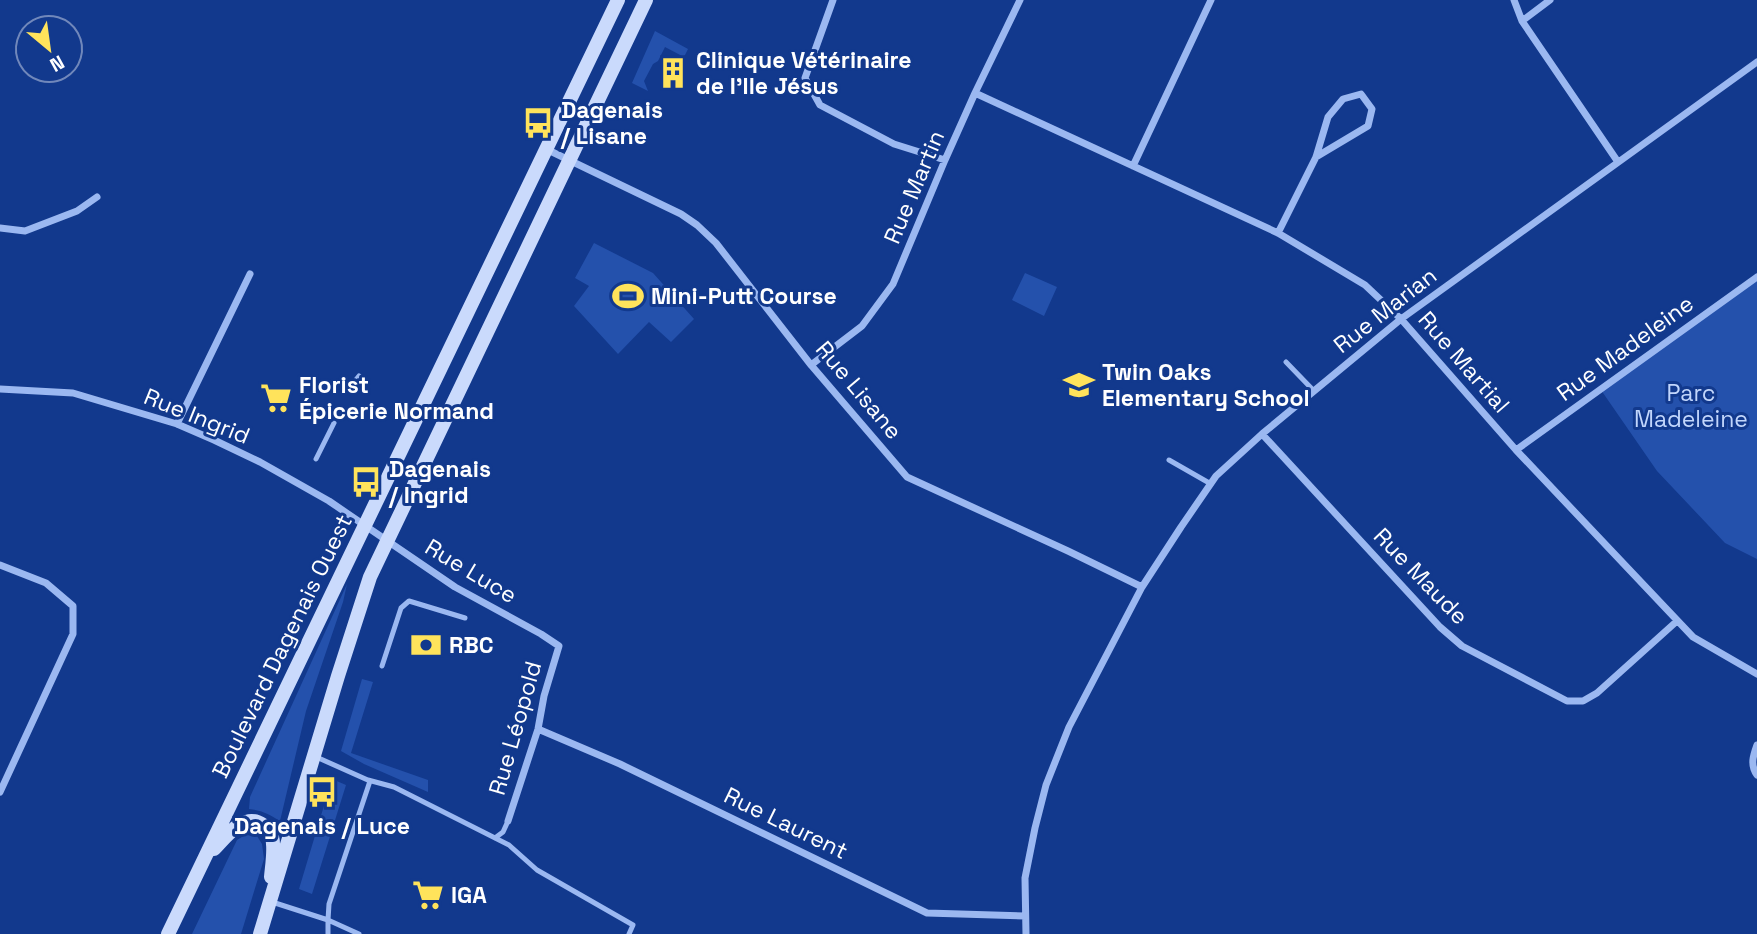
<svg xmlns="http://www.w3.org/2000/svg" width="1757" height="934" font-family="'Space Grotesk',sans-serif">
<rect width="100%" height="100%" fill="#12398d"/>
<!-- green -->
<path fill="#2451ac" d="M655,31L688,49L684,57L665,47L658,61L653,64L644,81L648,91L632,83Z
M594,243L653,273L694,319L671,342L649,322L618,354L574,306L589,286L575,278Z
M1025,273L1057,287L1044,316L1012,300Z
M1757,277V559L1725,543L1657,471L1601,390Z
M347,584L343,602L306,711L280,821C269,814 261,810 249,809L250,797Z
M362,679L373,682L351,753L428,780V792L364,764L341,751Z
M332,779L346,785L312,894L299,889Z
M245,835L257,836L262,844L264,859L241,934H192L237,840Z"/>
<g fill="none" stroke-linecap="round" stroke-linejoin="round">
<!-- lane -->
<path stroke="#9bb8f1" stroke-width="5" d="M1286,362L1314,391
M350,387L359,376
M316,459L334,423
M1169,460L1211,484
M382,666L401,608L409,601L465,618
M368,780L394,787L509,845L537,870L633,925L629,934
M495,838L503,832L508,821
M272,902L328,920L329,904L370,781L314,756
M328,934V920L359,934"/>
<!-- street -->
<path stroke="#9bb8f1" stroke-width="7" d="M833,0L805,78L820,105L894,144L945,160
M1514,0L1522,21L1618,162
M1522,21L1550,0
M975,93L1278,233L1365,285L1401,319L1516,450L1693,637L1757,674
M546,149L681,214L697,225L716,243L811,365L907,477L1068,551L1142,587
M1133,166L1211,0
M0,228L25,231L77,211L97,197
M1278,233L1316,157L1328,117L1343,99L1361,94L1372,109L1368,126L1316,157
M811,365L862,326L893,284L945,160L975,93L1020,0
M0,389L73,393L177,424L214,440L260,462L329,501L455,587L541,634L559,646L544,696L538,729L508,821
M177,424L250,274
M1262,434L1440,627L1462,646L1567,701H1583L1597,693L1677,621
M1516,450L1757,277
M0,565L46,583L73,606V634L0,792
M538,729L620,764L927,913L1025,916
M1757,745C1753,756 1750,765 1757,775
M1026,934L1025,878L1035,828L1046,785L1069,727L1142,587L1181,527L1216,476L1262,434L1401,319L1757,62"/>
<!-- secondary -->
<path stroke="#cadafc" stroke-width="14" d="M214,849C226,837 244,811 263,825C269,829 273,836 273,844C274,854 272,866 271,877
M168,934L618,0
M260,934L338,676L370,577L646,0"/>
</g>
<!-- icons -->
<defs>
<symbol id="building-bare" viewBox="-9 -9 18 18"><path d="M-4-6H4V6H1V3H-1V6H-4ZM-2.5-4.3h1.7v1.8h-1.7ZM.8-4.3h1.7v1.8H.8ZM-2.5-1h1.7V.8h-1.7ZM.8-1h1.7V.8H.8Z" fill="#ffe35b" stroke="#12398d" stroke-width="2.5" paint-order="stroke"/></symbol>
<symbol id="bus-bare" viewBox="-9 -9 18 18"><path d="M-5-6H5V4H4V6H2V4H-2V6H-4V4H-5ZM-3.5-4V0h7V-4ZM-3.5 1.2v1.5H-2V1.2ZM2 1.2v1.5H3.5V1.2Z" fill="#ffe35b" stroke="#12398d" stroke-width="2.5" paint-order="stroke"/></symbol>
<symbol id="stadium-bare" viewBox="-9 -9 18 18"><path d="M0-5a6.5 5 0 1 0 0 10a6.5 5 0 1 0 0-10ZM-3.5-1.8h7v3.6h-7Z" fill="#ffe35b" stroke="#12398d" stroke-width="2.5" paint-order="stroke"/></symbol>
<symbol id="school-bare" viewBox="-9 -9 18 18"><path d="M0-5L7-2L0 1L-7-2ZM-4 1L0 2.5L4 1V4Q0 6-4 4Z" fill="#ffe35b" stroke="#12398d" stroke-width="2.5" paint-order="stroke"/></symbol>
<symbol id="supermarket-bare" viewBox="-9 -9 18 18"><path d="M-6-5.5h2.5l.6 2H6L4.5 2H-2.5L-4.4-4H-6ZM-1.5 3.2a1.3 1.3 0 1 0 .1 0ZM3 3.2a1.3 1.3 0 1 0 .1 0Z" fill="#ffe35b" stroke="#12398d" stroke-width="2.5" paint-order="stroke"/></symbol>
<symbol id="bank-bare" viewBox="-9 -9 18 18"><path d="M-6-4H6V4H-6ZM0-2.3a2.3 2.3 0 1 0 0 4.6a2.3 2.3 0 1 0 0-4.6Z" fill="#ffe35b" stroke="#12398d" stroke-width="2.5" paint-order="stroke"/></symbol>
</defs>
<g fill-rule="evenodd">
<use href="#building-bare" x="651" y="51" width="44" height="44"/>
<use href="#bus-bare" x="516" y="101" width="44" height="44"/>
<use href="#stadium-bare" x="606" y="274" width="44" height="44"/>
<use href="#school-bare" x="1057" y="363" width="44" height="44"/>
<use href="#supermarket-bare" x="254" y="376" width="44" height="44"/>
<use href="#bus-bare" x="344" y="460" width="44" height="44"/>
<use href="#bank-bare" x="404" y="623" width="44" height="44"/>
<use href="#bus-bare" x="300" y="770" width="44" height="44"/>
<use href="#supermarket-bare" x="406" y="873" width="44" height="44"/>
</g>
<g text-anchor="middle" stroke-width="6" stroke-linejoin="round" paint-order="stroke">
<!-- poi labels -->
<g font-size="23" font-weight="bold" fill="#fff" stroke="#12398d" text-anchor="start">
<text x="696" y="68">Clinique Vétérinaire<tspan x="696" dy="26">de I'Ile Jésus</tspan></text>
<text x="561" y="118">Dagenais<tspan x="561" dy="26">/ Lisane</tspan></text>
<text x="651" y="304">Mini-Putt Course</text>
<text x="1102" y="380">Twin Oaks<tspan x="1102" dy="26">Elementary School</tspan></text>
<text x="299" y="393">Florist<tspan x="299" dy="26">Épicerie Normand</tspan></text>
<text x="389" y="477">Dagenais<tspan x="389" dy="26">/ Ingrid</tspan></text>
<text x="449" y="653">RBC</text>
<text x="322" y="834" text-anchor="middle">Dagenais / Luce</text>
<text x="451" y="903">IGA</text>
</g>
<!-- street labels -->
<g font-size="23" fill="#fff" stroke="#12398d">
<text transform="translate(914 187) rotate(-67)" y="8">Rue Martin</text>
<text transform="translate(1385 310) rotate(-38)" y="8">Rue Marian</text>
<text transform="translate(1625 348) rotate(-36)" y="8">Rue Madeleine</text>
<text transform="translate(1464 362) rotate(49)" y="8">Rue Martial</text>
<text transform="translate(859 390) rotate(50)" y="8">Rue Lisane</text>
<text transform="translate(197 416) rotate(22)" y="8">Rue Ingrid</text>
<text transform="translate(471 571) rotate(31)" y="8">Rue Luce</text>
<text transform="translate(1421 576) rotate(46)" y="8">Rue Maude</text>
<text transform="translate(282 646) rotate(-64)" y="8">Boulevard Dagenais Ouest</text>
<text transform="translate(515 728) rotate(-74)" y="8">Rue Léopold</text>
<text transform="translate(786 823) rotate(26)" y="8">Rue Laurent</text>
</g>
<!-- park labels -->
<g font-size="23" fill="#c2d6fc" stroke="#12398d">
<text x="1691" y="401">Parc<tspan x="1691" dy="26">Madeleine</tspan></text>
</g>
</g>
<!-- north arrow -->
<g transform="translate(49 49) rotate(151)"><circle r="33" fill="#12398d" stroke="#7188bb" stroke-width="2"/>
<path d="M0-5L12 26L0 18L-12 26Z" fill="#ffe35b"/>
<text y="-10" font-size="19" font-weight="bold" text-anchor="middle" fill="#ffffff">N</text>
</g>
</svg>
